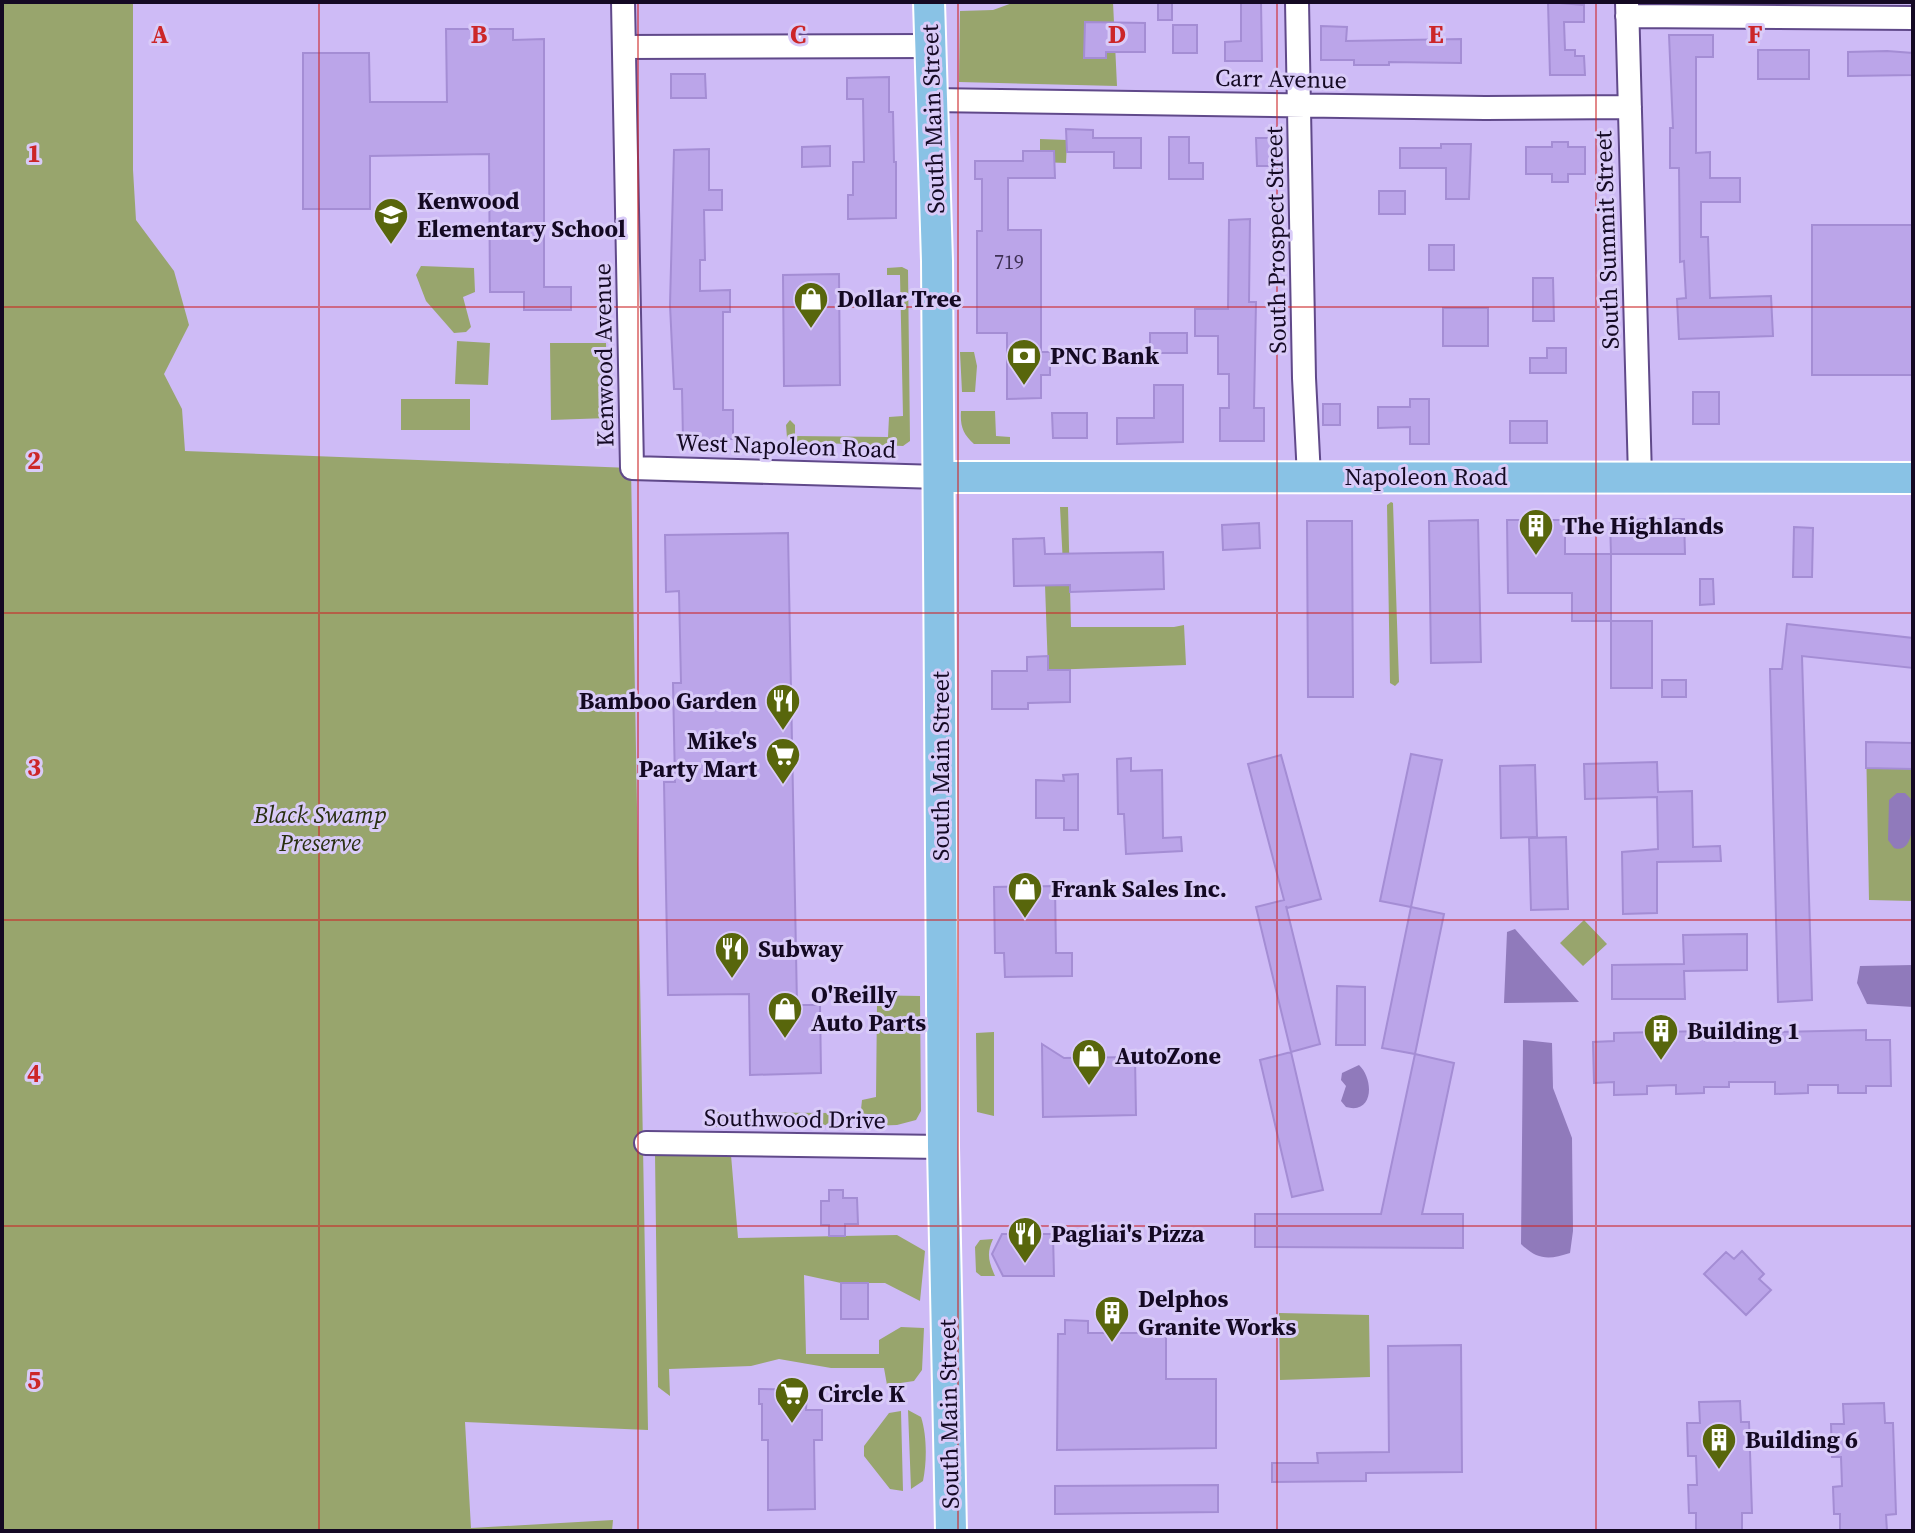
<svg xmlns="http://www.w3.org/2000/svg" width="1915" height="1533" font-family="'Source Serif 4',serif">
<rect width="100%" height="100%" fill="#cebbf6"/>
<!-- green -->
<path fill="#98a56d" d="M2,2H133V170L136,220L174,271L189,325L164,374L182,409L185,451L631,468L648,1430L465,1422L471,1528L613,1520L612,1531H2Z
M1015,2H1113L1117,86L959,82L960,11L993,10Z
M1040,139L1067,140L1066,163L1040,162Z
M421,266L474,268L475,292L463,297L471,327L466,332L454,333L426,301L416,275Z
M902,267L908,270L910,441L903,446L792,442L787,438L786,425L790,420L795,425V436L888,437L889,417L903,416L900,275H887V268Z
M457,341L490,343L488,385L455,384Z
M550,343H606L608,418L551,420Z
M960,352H974L977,366L975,392H962Z
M401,399H470V430H401Z
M961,411H995L996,436L1010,437V444H974C963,434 960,426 961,411Z
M1391,502L1393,503L1399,682L1395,686L1390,683L1387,505Z
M1060,507H1068L1071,627H1174L1184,625L1186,665L1048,670L1045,585L1064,584Z
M1866,742L1913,743V901L1869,900Z
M1584,920L1607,944L1583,966L1560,943Z
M862,995L920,996L921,1111L916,1120L897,1125L868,1126L860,1119L862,1100L876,1097L877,1004L862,1003Z
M994,1032V1116L977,1112L976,1033Z
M713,1112L833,1113L834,1118L826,1125L713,1127L709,1119Z
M655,1154L731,1155L738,1238L897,1235L925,1251L920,1301L885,1283H841L804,1275L806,1354H879V1340L901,1327L924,1328L922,1370L914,1381L887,1385L884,1368H831L779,1359L751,1366L669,1369L670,1396L658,1387Z
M993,1239C986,1254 989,1262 995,1276H981L976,1272L975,1247L980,1240Z
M1279,1313L1369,1315L1370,1377L1280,1380Z
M908,1410L921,1417C927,1435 927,1462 923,1481L911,1489Z
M901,1411L903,1491L890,1489L864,1456V1446L889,1413Z"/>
<!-- water -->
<path fill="#907abb" d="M1897,793H1905L1913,801C1913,817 1915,855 1894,848L1888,840L1889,800Z
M1515,929L1579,1002L1504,1003L1507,932Z
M1913,965V1007L1867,1004L1857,983L1860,966Z
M1523,1040L1552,1043L1553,1088L1572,1138L1573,1231L1570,1253C1549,1260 1537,1260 1521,1244Z
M1359,1065C1374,1079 1374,1115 1346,1107L1341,1101L1346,1086L1341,1080L1342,1073Z"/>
<!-- building -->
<path fill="#bba5e9" stroke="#a48dd4" stroke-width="2" d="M1158,2H1172V20H1158Z
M1241,2H1261L1262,61H1225V42L1241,41Z
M1548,2L1584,5V22H1564L1565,50H1575V56H1584L1585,75H1550Z
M1085,22L1145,23V52H1106V58H1084Z
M1173,25H1197V53H1173Z
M1321,26L1347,27L1346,41L1461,39V63L1389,62V65H1354V60H1321Z
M446,29H513V40L544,39V287H571V310H524V292H490L489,154L370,156V209H303V53H369L370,102H447Z
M1669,35H1713V57H1696V153L1710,152V178H1740V202H1701V237H1708L1710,298L1771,296L1773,336L1679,339L1677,299L1686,298L1684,261L1680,262L1679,168H1670V128H1673Z
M1758,50H1809V79H1758Z
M1887,51L1913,53V75L1848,76V52Z
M671,74H705L706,98H671Z
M889,77V112H893L894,162H896V218L848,219V195H853V162H864L863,99H847V78Z
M1066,129L1093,130V138H1141V168H1114V152H1067Z
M1169,137H1189V163H1203V179H1169Z
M1256,138H1278L1279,166H1257Z
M1552,142H1568V147H1585V174H1568V182H1552V174H1526V147H1552Z
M1441,144H1471L1469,199H1446V168H1400V148H1441Z
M830,146V166L802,167V147Z
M709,149V190H722V210H704L705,260H700V291L730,290V312H723V410H733V439L683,440L682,389H674L670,305L674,150Z
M1023,151H1054L1055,178H1008V230H1041V352H1050V375H1041V398L1007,399V333H977V231H982V179H975V161H1023Z
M1379,191H1405V214H1379Z
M1250,219L1249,302H1256L1254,408H1264V441H1220V408H1229V374H1218V336H1195V309H1228L1229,220Z
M1812,225H1913V375H1812Z
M1429,245H1454V270H1429Z
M839,274L840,385L784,386L783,275Z
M1533,278H1553L1554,321H1533Z
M1443,308H1488V346H1443Z
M1150,333H1187V353H1150Z
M1547,348H1566V373H1530V358H1547Z
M1154,385H1183V442L1117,444V418H1154Z
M1693,392H1719V424H1693Z
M1410,399H1429V444H1410V427L1378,428V407H1410Z
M1323,404H1340V425H1323Z
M1052,413H1087V438H1053Z
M1510,421H1547V443H1510Z
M1684,519L1685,554H1611L1610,520Z
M1478,520L1481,662L1431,663L1429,521Z
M1507,520H1565V554H1611V621H1572V593H1508Z
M1307,521H1352L1353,697H1308Z
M1259,523L1260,548L1223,550L1222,525Z
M1794,527L1813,528L1812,577H1793Z
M788,533L797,1005H820L821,1073L750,1075L749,994L668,995L664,782H675L673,683H681L679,591L666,592L665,535Z
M1044,538L1045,554L1163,552L1164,589L1070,592V585L1014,586L1013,539Z
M1700,579H1713L1714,604L1700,605Z
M1611,621H1652V688H1611Z
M1787,624L1913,638V668L1802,656L1812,1000L1778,1002L1770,669H1782Z
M1048,656V670H1070V702L1028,703V709H992V671H1027V657Z
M1662,680H1686V697H1662Z
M1866,742L1913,743V769L1866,768Z
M1411,754L1442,760L1411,907L1380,901Z
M1281,755L1321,899L1287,908L1286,906L1320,1044L1291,1052L1256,907L1284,900L1248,764Z
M1131,758V771L1162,770L1163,838L1181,837L1182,851L1126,854L1124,814H1118L1117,759Z
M1657,762L1658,792L1692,791L1693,847L1720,846L1721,861L1657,862V913L1623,914L1622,852L1658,849L1657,797L1585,799L1584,764Z
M1535,765L1537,837L1501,838L1500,766Z
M1078,774V830H1064V818H1036V780L1064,781L1063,775Z
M1566,837L1568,909L1531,910L1529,838Z
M1055,886L1056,953H1072V976L1005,977L1004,953H995L994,887Z
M1411,907L1444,914L1415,1054L1382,1048Z
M1747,934V970L1684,971L1685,999H1612V965L1684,964L1683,935Z
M1337,986L1365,987V1045H1336Z
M1866,1030V1040H1890L1891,1086H1866V1093H1838V1085H1808V1093L1775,1094V1082H1729V1087H1704V1093L1676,1094V1085L1647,1086V1094L1614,1095V1082L1594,1083L1593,1042L1614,1041V1033L1705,1031V1041H1729L1775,1040V1032Z
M1042,1044L1064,1058L1135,1057L1136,1115L1043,1117Z
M1291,1052L1323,1190L1292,1197L1260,1060Z
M1415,1054L1454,1063L1422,1214H1463V1248L1255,1247V1214H1381Z
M829,1190H843V1198H857L858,1224H845V1236H829V1225H821V1201H829Z
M1002,1234H1053L1054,1276H1003L992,1254Z
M1742,1251L1764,1274L1759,1279L1771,1290L1746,1315L1704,1274L1726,1252L1734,1259Z
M841,1283H868V1319H841Z
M1065,1320L1088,1321V1333H1166V1379H1216V1448L1057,1450L1058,1334H1065Z
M1461,1345L1462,1472L1366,1473V1481L1272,1482V1463H1318L1317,1453L1389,1452L1388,1346Z
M759,1389L807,1390L806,1410H822V1440H814L815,1509L768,1510V1440H762V1404H759Z
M1740,1401L1741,1422H1749L1752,1513H1742V1531H1696V1513H1689L1688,1485H1697L1696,1456H1688L1687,1423H1700L1699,1402Z
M1884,1403L1885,1423H1893L1896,1514L1886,1515L1887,1531H1840V1514H1834L1833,1487L1842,1486L1841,1457H1832L1831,1424H1844L1843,1404Z
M1218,1485V1512L1055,1514V1486Z"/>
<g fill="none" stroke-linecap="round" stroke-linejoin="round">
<defs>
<path id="minor" d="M623,2L632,468L939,477
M1297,2L1304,378L1309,477
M1627,2L1640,477
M1627,16L1913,18
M624,47L931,46
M931,100L1485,108L1630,107
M646,1143L943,1147"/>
<path id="major" d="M929,2L937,261L943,1147L951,1531
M939,477L1913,478"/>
</defs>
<!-- minor casing -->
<use href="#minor" stroke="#60498a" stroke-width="26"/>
<!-- major casing -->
<use href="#major" stroke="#fff" stroke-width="34"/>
<!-- minor -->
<use href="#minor" stroke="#fff" stroke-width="22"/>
<!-- major -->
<use href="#major" stroke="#89c2e5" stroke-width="30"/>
</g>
<!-- grid -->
<path fill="none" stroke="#cc2628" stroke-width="2" stroke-opacity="0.55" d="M319,2V1531M638,2V1531M958,2V1531M1277,2V1531M1596,2V1531M2,307H1913M2,613H1913M2,920H1913M2,1226H1913"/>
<!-- icons -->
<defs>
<symbol id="school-pin" viewBox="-11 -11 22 30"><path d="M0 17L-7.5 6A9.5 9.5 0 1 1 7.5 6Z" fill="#58660c" stroke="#d9cbf8"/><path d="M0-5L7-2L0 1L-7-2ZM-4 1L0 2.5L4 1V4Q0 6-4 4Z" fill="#fff"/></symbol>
<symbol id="shop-pin" viewBox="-11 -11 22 30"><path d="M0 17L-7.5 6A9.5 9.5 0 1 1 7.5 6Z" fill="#58660c" stroke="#d9cbf8"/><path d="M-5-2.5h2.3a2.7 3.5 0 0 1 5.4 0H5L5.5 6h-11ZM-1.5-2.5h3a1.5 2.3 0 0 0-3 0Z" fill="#fff"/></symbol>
<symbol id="bank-pin" viewBox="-11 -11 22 30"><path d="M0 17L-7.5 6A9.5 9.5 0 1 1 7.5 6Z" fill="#58660c" stroke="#d9cbf8"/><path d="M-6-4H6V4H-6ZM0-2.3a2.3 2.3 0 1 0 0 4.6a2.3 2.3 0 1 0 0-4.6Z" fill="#fff"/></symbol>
<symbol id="building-pin" viewBox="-11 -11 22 30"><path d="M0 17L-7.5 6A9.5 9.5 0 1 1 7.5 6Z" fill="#58660c" stroke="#d9cbf8"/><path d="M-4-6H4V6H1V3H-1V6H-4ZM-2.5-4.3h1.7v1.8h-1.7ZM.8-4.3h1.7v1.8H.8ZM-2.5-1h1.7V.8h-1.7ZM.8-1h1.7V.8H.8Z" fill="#fff"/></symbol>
<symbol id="restaurant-pin" viewBox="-11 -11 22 30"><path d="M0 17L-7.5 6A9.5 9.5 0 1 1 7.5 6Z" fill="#58660c" stroke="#d9cbf8"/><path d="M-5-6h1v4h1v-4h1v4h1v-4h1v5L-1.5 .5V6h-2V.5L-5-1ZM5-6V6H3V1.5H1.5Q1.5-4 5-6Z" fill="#fff"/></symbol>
<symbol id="supermarket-pin" viewBox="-11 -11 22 30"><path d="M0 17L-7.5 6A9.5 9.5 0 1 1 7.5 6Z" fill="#58660c" stroke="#d9cbf8"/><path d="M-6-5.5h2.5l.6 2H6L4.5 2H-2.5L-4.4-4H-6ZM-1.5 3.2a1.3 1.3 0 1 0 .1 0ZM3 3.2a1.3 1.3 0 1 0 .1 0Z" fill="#fff"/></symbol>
</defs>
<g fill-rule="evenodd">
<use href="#school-pin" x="371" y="195" width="40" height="54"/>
<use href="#shop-pin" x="791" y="279" width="40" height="54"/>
<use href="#bank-pin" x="1004" y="336" width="40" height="54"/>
<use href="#building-pin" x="1516" y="506" width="40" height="54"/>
<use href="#restaurant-pin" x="763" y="681" width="40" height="54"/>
<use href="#supermarket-pin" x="763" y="735" width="40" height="54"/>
<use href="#shop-pin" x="1005" y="869" width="40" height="54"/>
<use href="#restaurant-pin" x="712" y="929" width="40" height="54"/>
<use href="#shop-pin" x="765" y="989" width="40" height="54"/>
<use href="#building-pin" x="1641" y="1011" width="40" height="54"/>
<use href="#shop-pin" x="1069" y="1036" width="40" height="54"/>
<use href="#restaurant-pin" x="1005" y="1214" width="40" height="54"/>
<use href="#building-pin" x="1092" y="1293" width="40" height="54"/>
<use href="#supermarket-pin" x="772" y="1374" width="40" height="54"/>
<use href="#building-pin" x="1699" y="1420" width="40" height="54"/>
</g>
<g text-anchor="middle" stroke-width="6" stroke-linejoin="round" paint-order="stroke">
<!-- number labels -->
<g font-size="20" fill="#3e3054">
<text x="1009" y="269">719</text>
</g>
<!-- street labels -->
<g font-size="24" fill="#140923" stroke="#d9cbf8">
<text transform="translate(1281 79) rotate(1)" y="8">Carr Avenue</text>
<text transform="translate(933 119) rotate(-92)" y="8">South Main Street</text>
<text transform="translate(1276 240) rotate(-91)" y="8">South Prospect Street</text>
<text transform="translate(1607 240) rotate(-92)" y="8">South Summit Street</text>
<text transform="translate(604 355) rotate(-91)" y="8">Kenwood Avenue</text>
<text transform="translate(786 446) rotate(2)" y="8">West Napoleon Road</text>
<text x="1426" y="485">Napoleon Road</text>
<text transform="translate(941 766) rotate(-90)" y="8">South Main Street</text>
<text transform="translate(795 1119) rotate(1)" y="8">Southwood Drive</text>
<text transform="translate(949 1414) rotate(-91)" y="8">South Main Street</text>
</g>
<!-- poi labels -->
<g font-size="24" font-weight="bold" fill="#140923" stroke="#d9cbf8" text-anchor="start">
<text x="417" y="209">Kenwood<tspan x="417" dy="28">Elementary School</tspan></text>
<text x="837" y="307">Dollar Tree</text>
<text x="1050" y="364">PNC Bank</text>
<text x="1562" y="534">The Highlands</text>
<text x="757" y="709" text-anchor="end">Bamboo Garden</text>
<text x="757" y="749" text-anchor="end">Mike's<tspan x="757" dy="28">Party Mart</tspan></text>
<text x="1051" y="897">Frank Sales Inc.</text>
<text x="758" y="957">Subway</text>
<text x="811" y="1003">O'Reilly<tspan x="811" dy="28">Auto Parts</tspan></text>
<text x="1687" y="1039">Building 1</text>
<text x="1115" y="1064">AutoZone</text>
<text x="1051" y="1242">Pagliai's Pizza</text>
<text x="1138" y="1307">Delphos<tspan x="1138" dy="28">Granite Works</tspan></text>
<text x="818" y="1402">Circle K</text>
<text x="1745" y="1448">Building 6</text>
</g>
<!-- park labels -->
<g font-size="24" font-style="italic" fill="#282f0f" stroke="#d9cbf8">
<text x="320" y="823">Black Swamp<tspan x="320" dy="28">Preserve</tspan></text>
</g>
</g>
<g font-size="26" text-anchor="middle" font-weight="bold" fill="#cc2628" stroke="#d9cbf8" stroke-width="6" stroke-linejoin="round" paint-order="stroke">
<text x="160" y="43">A</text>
<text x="479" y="43">B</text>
<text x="798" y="43">C</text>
<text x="1117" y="43">D</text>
<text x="1436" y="43">E</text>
<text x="1755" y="43">F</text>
<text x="34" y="162">1</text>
<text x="34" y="469">2</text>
<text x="34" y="776">3</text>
<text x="34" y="1082">4</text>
<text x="34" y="1389">5</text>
</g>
<!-- border -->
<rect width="1915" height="1533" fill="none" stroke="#140923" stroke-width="8"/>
</svg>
